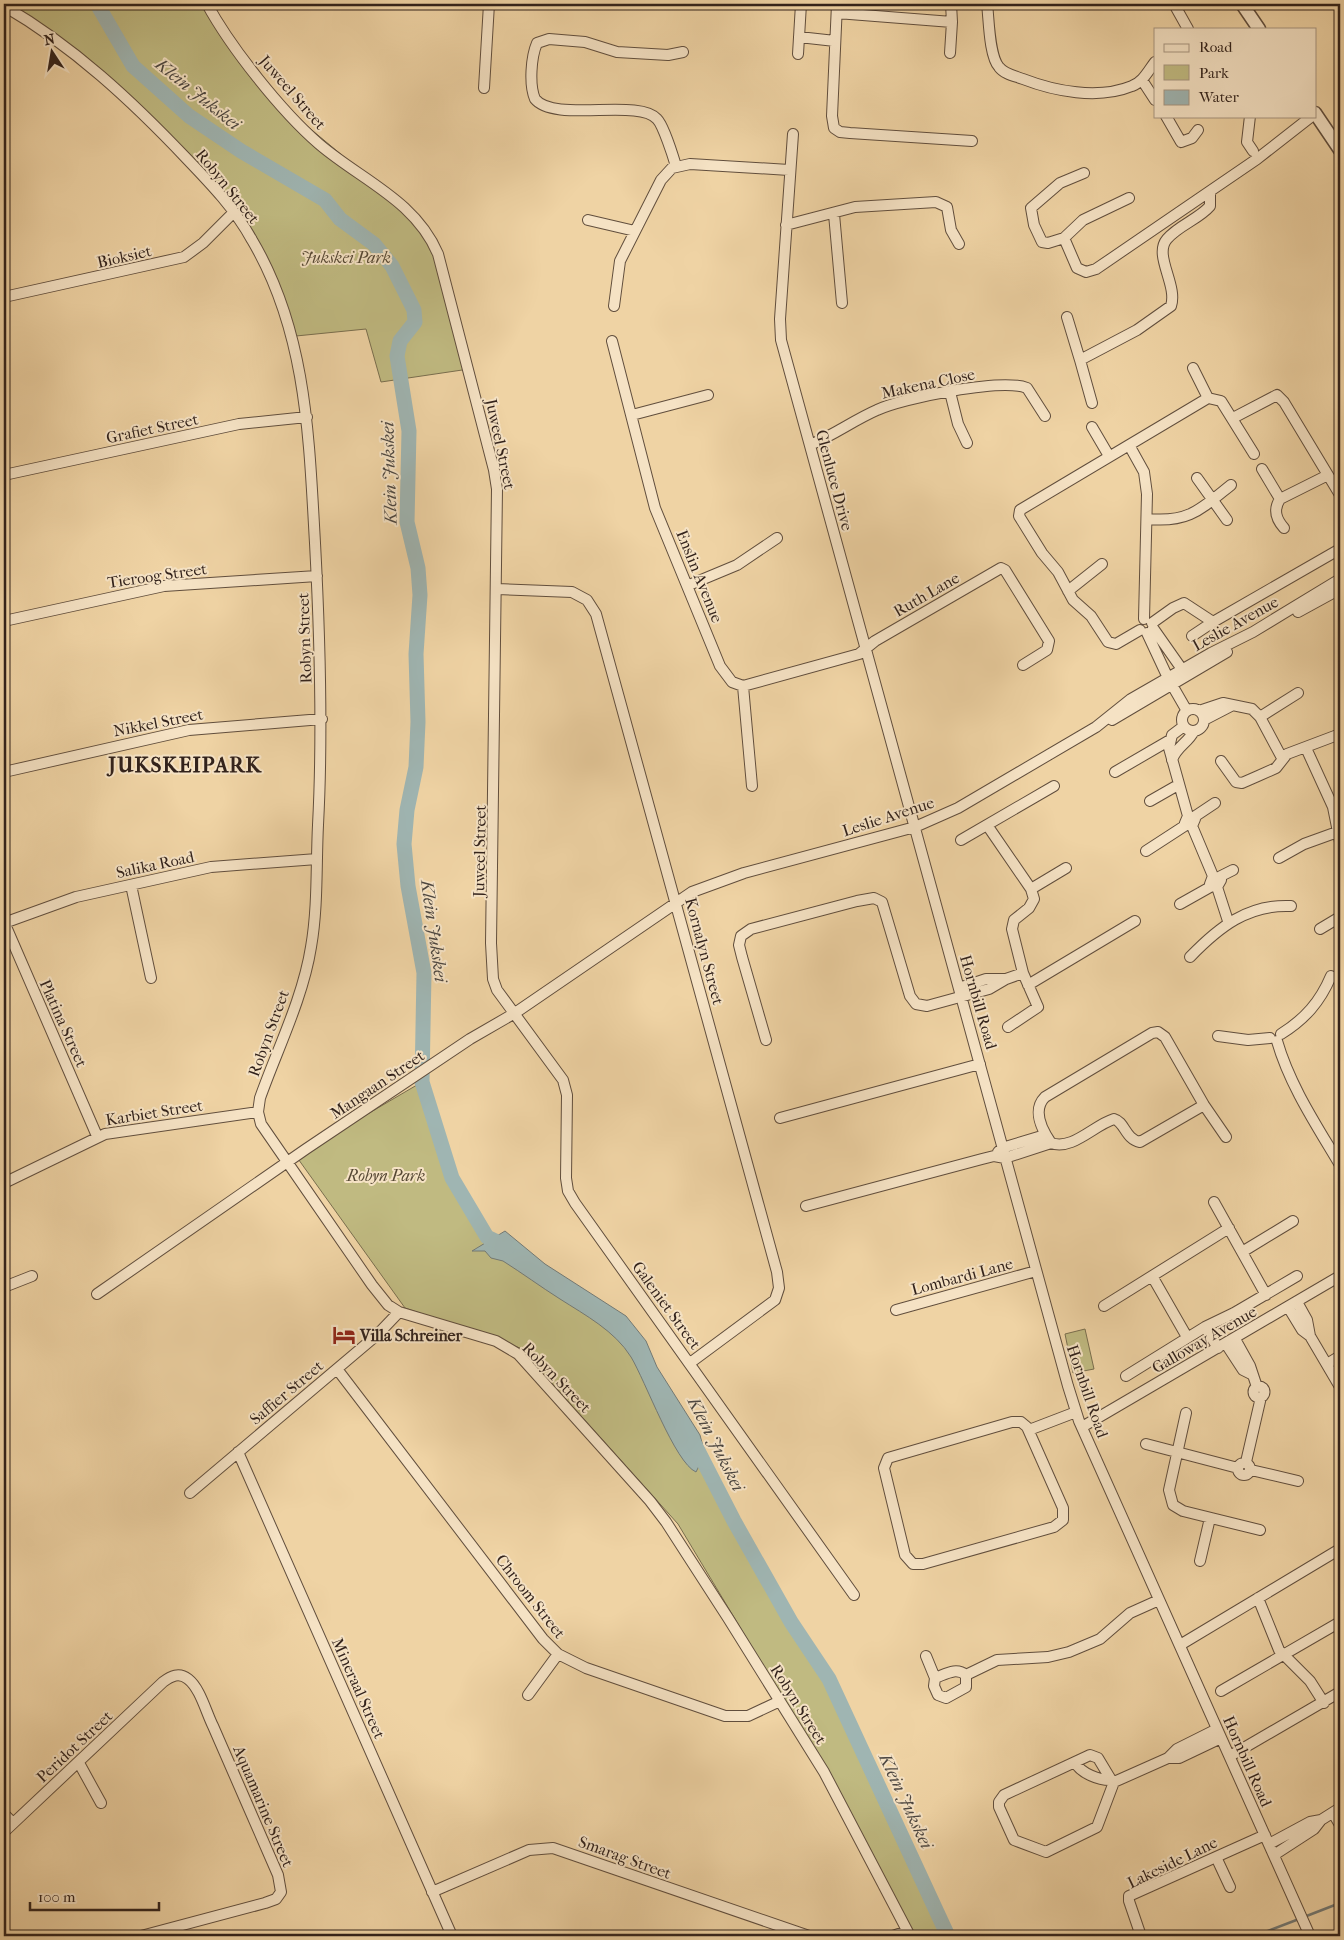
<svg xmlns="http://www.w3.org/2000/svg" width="1344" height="1940" font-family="'IM FELL French Canon',serif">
<rect width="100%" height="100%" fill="#efd3a4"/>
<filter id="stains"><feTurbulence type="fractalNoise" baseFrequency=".004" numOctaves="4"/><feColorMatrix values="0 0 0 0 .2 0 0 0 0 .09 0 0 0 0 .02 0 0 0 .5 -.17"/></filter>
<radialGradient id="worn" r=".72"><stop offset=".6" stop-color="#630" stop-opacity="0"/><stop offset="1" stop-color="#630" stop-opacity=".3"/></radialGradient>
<!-- green -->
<path fill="#c0ba81" stroke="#796e4e" d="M5,4H211L229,36L283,106L391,196L436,250L469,369L381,382L366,329L296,336L255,240L161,127Z
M422,1082L452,1178L487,1237L514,1250L623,1328L697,1452L791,1622L829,1679L948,1936H912L789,1709L678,1524L520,1348L405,1308L296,1156Z
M1085,1329L1094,1369L1073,1373L1065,1334Z"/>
<!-- water -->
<path fill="#9fb5b2" stroke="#737a76" d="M505,1231L545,1264L626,1316L646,1341L657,1367L700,1435L705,1454L696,1472C675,1463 645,1380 631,1357C615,1331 585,1315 560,1299C541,1287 522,1273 503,1261L491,1258L485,1251H472Z"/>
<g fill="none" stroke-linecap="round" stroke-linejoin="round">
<!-- stream -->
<path stroke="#737a76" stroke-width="2.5" d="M1304,1917L1340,1903
M1255,1936L1299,1919"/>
<!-- river -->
<path stroke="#9fb5b2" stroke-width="15" d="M97,4L133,66L189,116L241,151L325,200L340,219L374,244L392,266L414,310L415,322L400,341L397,356L409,431L407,522L418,568L420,595L416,654L418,722L416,767L407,810L404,844L408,886L424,973L422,1082L452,1178L487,1237L508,1247
M694,1443L734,1521L791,1622L829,1679L948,1936"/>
<defs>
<path id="minor" d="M207,4C231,48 281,111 319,144C361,180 415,200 438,254L494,470L497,489L491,943L493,979L497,990L563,1080L567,1095L566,1178L568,1191L575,1203L854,1595
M837,4L832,116L834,128L840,132L850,133L972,141
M987,4C989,19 989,56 999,67C1004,74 1015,76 1023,79C1054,91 1098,100 1132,86C1143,82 1148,71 1155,62
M1174,4L1188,29
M4,6C73,46 132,101 187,159C211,184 235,209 252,240C307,333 309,439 315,543C320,637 323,731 318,825C316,865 318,907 311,947C303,998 277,1050 260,1098L258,1112L261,1124L372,1285L388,1305L399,1312L496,1341L518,1354L650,1501L666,1522L728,1618L824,1772L910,1936
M837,13L952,22L951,4
M799,37L835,41
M950,53L952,22
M798,54L801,4
M1142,80L1155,100
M484,88L489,4
M1166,116L1181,142L1192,138L1198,130
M1250,116L1247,142L1253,151
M793,134L780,319L781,340L1068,1386L1079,1421L1310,1936
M676,166C673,156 663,125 657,119C639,98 554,123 535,99C529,85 531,57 537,43L549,39L585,42L617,52L668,55L683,52
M1084,173L1060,183L1031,208L1034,225L1042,242L1048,243L1064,238L1083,220L1129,198
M834,214L842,303
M588,220L635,231
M786,225L855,207L936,202L947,207L951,230L959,244
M1064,238L1077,268L1086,272L1096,269L1257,159L1312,116
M4,297L184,257L203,243L234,212
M614,306L620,261L661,180L672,168L690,164L789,170
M1067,317L1080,360
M612,341L655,508L720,666L732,682L743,686L859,654L875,641L1001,568L1005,570L1049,641L1047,650L1023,665
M1193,368L1208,398
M950,392L958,424L967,443
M1092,403L1080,360L1137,330L1171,306C1178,285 1153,255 1167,239C1179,225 1199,219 1210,206V192
M632,415L708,395
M1233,418L1277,395L1284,402L1340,495
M1092,427L1109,456
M810,445C834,435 854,420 877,410C902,398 1002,378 1027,388L1045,416
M1129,445L1144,472L1147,494L1144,619
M1262,469L1280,499C1273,510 1276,519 1284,528
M4,475L239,424L307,417
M1197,478L1227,520
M1280,499L1328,475
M1148,519C1189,523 1201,509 1231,485
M689,585L737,565L777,538
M497,589L572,592L587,600L596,614L777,1272L779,1288L775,1300L690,1363
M1068,591L1102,564
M1298,612L1340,589
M4,621L164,586L317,576
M1152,623L1173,608L1184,603L1213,622L1340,549
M1153,628L1186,675
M1140,630L1116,644L1108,642L1091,616L1073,600L1058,572L1042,553L1019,516L1020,510L1208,398L1221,401L1254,454
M1147,633L1168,678L1187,711
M1192,636L1213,622
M743,686L752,786
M1182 720a11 11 0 1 1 22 0a11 11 0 1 1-22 0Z
M1199,711L1223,703L1252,709L1260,717L1282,758
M1260,717L1298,693
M1112,720L1227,652
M1204,720L1231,706
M1184,726L1172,735L1169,748L1188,816L1185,823L1192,826L1195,819L1188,816
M1306,748L1333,807L1340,842
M1172,760C1176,747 1188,743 1194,731
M1221,761L1236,782L1242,783L1258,776L1276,768L1287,754L1340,734
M4,772L189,730L322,719
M1115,772L1170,740
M1150,801L1178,785
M1194,817L1215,803
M987,825L1031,889L1034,899L1029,908L1014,920L1012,929L1023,973L1038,1007L1008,1027
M1192,826L1213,876L1221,880L1217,887L1210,884L1213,876
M961,840L1054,786
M1146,851L1186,825
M1279,858L1304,844L1340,831
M1219,877L1233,870
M131,885L151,978
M1217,887L1228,921
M1031,889L1066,868
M1180,904L1212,886
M4,922L97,1136
M4,923L76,897L211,867L317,859
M1320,929L1340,917
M1190,957C1219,927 1248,904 1291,906
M1028,985L1135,921
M959,988L986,979H1005
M1281,1034C1305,1019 1320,1002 1331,976
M1218,1036L1248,1040L1270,1038
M766,1040L742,957L739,945L741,936L751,929L857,901L874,898L882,902L910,996L916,1004L927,1006L989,989L1006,979L1023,973
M1277,1041C1290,1086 1317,1126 1340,1165
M1204,1105L1140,1142C1125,1139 1125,1122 1114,1119C1094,1125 1072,1151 1051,1143C1042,1130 1032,1110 1045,1097L1152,1033L1158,1032L1165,1037L1204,1105L1226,1137
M780,1118L980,1064
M998,1152L1002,1148L1045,1135
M4,1183L105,1134L258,1112
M1214,1202L1266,1295
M806,1206L982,1159L994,1156L1005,1158L1051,1143
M1242,1252L1293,1221
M1152,1276L1187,1337
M4,1287L32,1276
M97,1294L306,1149L470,1039L515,1013L692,892L744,873L915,827L958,808L1096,727L1131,699L1211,653L1253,632L1340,579
M1297,1302L1307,1320L1310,1336L1340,1387
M1104,1306L1229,1228
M1288,1307L1302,1330L1310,1336
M896,1310L1036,1271
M1205,1327L1218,1348
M1235,1339L1250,1366L1257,1387
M1226,1344L1243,1370L1251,1374
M1327,1364L1340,1356
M337,1369L543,1639L558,1654L586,1668L725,1716H748L780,1701
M1126,1376L1205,1327L1234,1313L1297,1276
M1253.5 1392a5.5 5.5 0 1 1 11 0a5.5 5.5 0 1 1-11 0Z
M1186,1413L1169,1490L1173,1505L1183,1511L1260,1530
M1012,1422H1021L1027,1427L1063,1508V1520L1054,1527L923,1564H913L905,1555L884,1468L888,1458Z
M1082,1427L1340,1276
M1029,1430L1076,1412
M1146,1444L1238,1468
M238,1452L452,1936
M1246,1462L1261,1397
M1238 1469a6 6 0 1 1 12 0a6 6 0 1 1-12 0Z
M1251,1470L1298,1481
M190,1493L377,1335L399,1312
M1200,1561L1210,1518
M1258,1598L1279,1650L1310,1681L1324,1703
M1180,1645L1340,1549
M926,1656L935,1678C946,1674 956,1667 966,1675L997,1660L1048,1657L1069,1652L1100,1639L1130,1613L1159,1600
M935,1678L934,1686L938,1695L946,1698L966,1687V1675
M1221,1691L1340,1622
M528,1695L558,1654
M1230,1756L1340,1692
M1168,1758H1179L1221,1738
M1075,1762C1080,1773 1100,1781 1112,1780
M79,1763L101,1803
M1113,1783L1098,1758L1090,1755L1004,1795L999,1802V1807L1014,1840L1046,1852L1097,1827L1114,1782L1168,1758L1177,1749L1217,1729
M1333,1813L1340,1825
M4,1814L13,1823
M4,1832L163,1682C171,1676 179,1672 188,1679C200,1688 206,1712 213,1726C235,1776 256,1825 278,1875L281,1892L276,1899L265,1903L141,1936
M1269,1844L1310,1822L1321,1820
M1274,1855L1314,1829L1321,1820L1340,1808
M1216,1857L1230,1887
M432,1892L529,1850L553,1848L809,1936
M893,1936L907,1931
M1141,1936L1129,1901V1896L1265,1835"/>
<path id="tertiary" d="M1242,4L1259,29
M1315,113L1340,150"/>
</defs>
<!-- minor casing -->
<use href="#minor" stroke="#614e3d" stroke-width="12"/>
<!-- tertiary casing -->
<use href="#tertiary" stroke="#614e3d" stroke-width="15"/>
<!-- minor -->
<use href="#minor" stroke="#f5e2c4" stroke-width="10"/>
<!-- tertiary -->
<use href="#tertiary" stroke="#f5e2c4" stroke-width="12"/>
</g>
<!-- icons -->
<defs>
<symbol id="hotel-bare" viewBox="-9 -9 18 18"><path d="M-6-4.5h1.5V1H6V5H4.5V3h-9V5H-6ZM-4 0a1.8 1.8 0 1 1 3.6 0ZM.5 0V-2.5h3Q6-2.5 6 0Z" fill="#8f2418" stroke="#f5e2c4" stroke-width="2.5" paint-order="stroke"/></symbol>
</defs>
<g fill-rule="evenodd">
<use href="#hotel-bare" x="328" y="1319" width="32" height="32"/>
</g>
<g text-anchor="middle" stroke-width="4" stroke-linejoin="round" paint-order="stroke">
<!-- street labels -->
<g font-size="16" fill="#32221b" stroke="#f5e2c4">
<text transform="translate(293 92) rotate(49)" y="6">Juweel Street</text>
<text transform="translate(228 186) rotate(51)" y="6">Robyn Street</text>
<text transform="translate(124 256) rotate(-13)" y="6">Bioksiet</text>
<text transform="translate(928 383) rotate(-12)" y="6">Makena Close</text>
<text transform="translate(152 428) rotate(-12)" y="6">Grafiet Street</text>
<text transform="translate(501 444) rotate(78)" y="6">Juweel Street</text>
<text transform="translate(835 480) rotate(75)" y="6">Glenluce Drive</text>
<text transform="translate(157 575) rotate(-8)" y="6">Tieroog Street</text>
<text transform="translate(700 576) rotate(68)" y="6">Enslin Avenue</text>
<text transform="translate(926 594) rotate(-30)" y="6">Ruth Lane</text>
<text transform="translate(1235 623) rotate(-29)" y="6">Leslie Avenue</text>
<text transform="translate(304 638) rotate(-92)" y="6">Robyn Street</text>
<text transform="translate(158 722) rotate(-11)" y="6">Nikkel Street</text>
<text transform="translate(888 816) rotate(-18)" y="6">Leslie Avenue</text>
<text transform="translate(479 851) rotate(-89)" y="6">Juweel Street</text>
<text transform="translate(155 864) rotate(-12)" y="6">Salika Road</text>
<text transform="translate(705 951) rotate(75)" y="6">Kornalyn Street</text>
<text transform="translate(979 1002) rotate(74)" y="6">Hornbill Road</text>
<text transform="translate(64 1023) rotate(66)" y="6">Platina Street</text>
<text transform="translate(268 1033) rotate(-70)" y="6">Robyn Street</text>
<text transform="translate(377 1084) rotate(-34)" y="6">Mangaan Street</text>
<text transform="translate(154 1112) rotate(-9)" y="6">Karbiet Street</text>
<text transform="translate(962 1276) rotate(-15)" y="6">Lombardi Lane</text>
<text transform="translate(667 1305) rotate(54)" y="6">Galeniet Street</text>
<text transform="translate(1204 1339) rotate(-30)" y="6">Galloway Avenue</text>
<text transform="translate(557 1377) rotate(46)" y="6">Robyn Street</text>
<text transform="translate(1088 1391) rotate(71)" y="6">Hornbill Road</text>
<text transform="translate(286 1392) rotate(-40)" y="6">Saffier Street</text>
<text transform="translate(531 1596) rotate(52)" y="6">Chroom Street</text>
<text transform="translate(359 1688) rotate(66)" y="6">Mineraal Street</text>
<text transform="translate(799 1704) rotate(58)" y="6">Robyn Street</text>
<text transform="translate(74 1746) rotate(-43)" y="6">Peridot Street</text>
<text transform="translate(1248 1761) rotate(66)" y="6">Hornbill Road</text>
<text transform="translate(264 1806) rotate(67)" y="6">Aquamarine Street</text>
<text transform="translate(625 1857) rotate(20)" y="6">Smarag Street</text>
<text transform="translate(1172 1862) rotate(-26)" y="6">Lakeside Lane</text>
</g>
<!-- park labels -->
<g font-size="16" font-style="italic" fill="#564834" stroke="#f5e2c4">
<text x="346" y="263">Jukskei Park</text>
<text x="386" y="1181">Robyn Park</text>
</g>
<!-- poi labels -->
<g font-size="16" font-weight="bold" fill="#32221b" stroke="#f5e2c4" text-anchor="start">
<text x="360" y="1341">Villa Schreiner</text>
</g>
<!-- water labels -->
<g font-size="18" font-style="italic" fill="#4d4741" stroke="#f5e2c4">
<text transform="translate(198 94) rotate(39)" y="6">Klein Jukskei</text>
<text transform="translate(389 473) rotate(-92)" y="6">Klein Jukskei</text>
<text transform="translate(434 931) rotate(82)" y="6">Klein Jukskei</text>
<text transform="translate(716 1444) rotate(63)" y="6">Klein Jukskei</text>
<text transform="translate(906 1801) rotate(65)" y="6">Klein Jukskei</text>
</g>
<!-- district labels -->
<g font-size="21" font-weight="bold" letter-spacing="1" fill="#32221b" stroke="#f5e2c4">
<text x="185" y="772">JUKSKEIPARK</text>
</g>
</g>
<!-- margin -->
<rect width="1344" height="1940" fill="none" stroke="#efd3a4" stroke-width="20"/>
<rect x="5" y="5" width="1334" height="1930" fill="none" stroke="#32221b" stroke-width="2.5"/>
<rect x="10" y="10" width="1324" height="1920" fill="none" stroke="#32221b"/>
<!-- legend -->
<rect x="1154" y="28" width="162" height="90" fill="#f5e2c4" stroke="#a79580"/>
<rect x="1164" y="44" width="25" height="8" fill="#f5e2c4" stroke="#a79580"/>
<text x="1199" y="52" font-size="15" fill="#32221b">Road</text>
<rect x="1164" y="65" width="25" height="15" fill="#c0ba81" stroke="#a79580"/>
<text x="1199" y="78" font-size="15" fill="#32221b">Park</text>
<rect x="1164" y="90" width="25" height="15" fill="#9fb5b2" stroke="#a79580"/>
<text x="1199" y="102" font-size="15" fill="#32221b">Water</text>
<!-- north arrow -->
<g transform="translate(52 52) rotate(348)" stroke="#f5e2c4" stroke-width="4" paint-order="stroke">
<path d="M0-4L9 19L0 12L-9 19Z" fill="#32221b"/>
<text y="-8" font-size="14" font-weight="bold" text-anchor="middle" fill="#32221b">N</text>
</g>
<!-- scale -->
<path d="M30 1902v8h129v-8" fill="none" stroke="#32221b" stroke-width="2.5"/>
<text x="38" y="1902" font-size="15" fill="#32221b" stroke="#f5e2c4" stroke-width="4" paint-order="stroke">100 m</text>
<rect width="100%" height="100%" filter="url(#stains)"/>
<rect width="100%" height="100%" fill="url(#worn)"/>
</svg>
